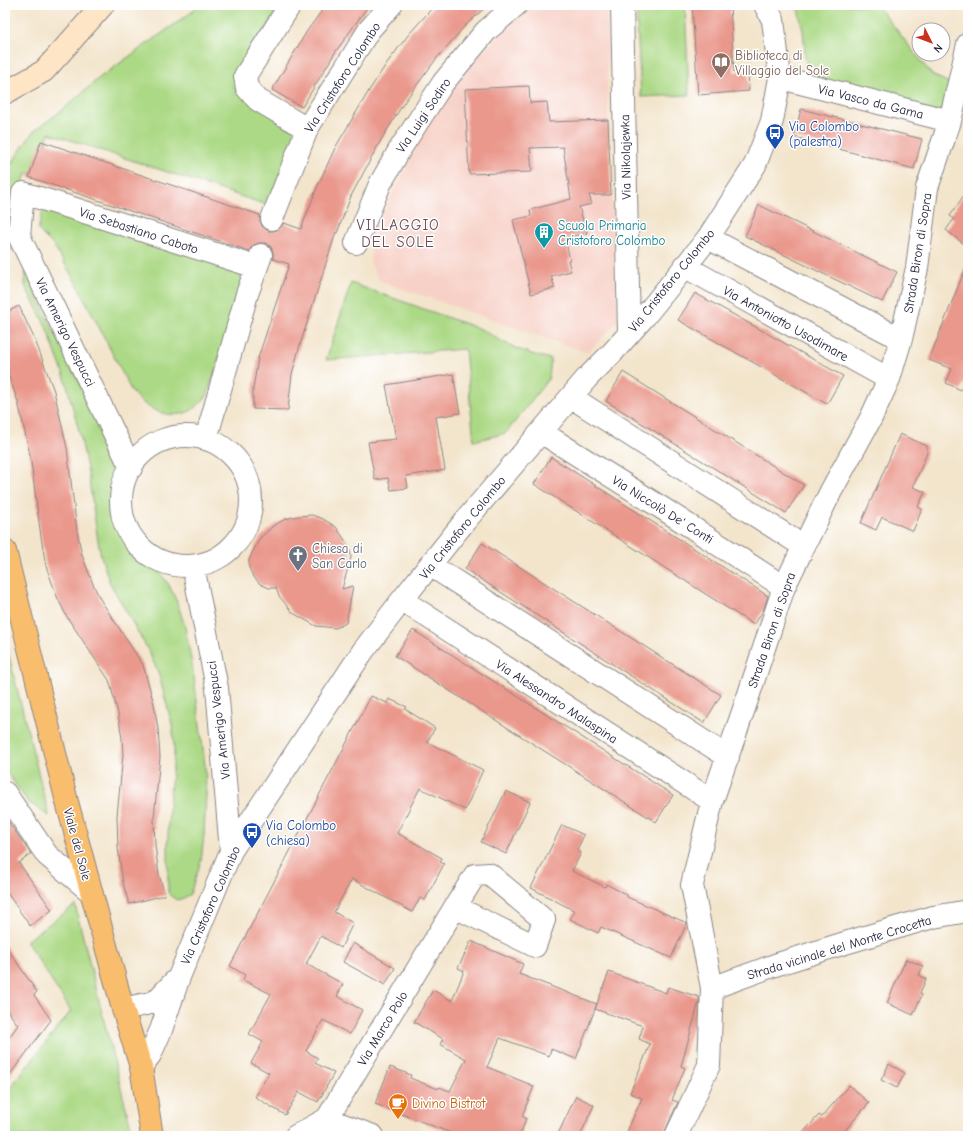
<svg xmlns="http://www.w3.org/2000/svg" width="973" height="1141" font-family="'Comic Neue',sans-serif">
<rect width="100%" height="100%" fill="#fff"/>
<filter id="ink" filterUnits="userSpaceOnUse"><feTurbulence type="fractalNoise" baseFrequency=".025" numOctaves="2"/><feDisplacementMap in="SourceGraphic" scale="8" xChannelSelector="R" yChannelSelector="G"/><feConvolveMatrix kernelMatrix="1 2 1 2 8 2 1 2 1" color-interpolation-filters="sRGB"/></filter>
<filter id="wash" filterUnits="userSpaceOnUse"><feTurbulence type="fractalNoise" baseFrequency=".012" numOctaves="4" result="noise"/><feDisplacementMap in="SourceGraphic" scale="16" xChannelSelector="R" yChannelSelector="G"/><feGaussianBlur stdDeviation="0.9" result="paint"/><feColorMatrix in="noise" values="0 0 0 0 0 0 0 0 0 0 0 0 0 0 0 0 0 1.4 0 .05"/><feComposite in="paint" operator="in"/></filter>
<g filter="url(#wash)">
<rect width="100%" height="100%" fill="#f3e5cc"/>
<!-- built -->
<path fill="#f7d1c7" d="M527,5H607L608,120L618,320L588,353L380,281L370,263L371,248L376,228L423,133L445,98L466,71Z"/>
<!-- green -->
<path fill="#acd985" stroke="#677e60" d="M198,5H281L257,43L233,87L304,128L267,205L49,133L36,175L26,173L7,241L12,250H5V170H7L33,132L66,107L99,78L189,14Z
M636,5H685L689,95L641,97Z
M797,5H877L932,75L950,83L941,116L807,77L803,30Z
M46,200L248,266L207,396C202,401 196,408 190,411C168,421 146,409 132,392L77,284L53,245L38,230Z
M25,272L121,467L120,480L112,508V512L134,538L169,585L177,602L185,627L193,670L205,765L206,793L204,835L201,861L190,894L184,898L177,900L172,897L168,892V834L169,806L174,754L173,728L158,672L147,648L109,581L101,556L98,541L88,473L81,439L65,378L45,324L25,286Z
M351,283L483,330C507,345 523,353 551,359L549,378L506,433L474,441L465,349L326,360Z
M5,640L49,816L28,802L5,770Z
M75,905L133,1136H5V1094L71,1011L26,941Z"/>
<g id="blocks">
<!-- building -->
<path fill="#ea988c" d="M326,5H369L336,51L302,107L272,90L307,31Z
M435,5H488L465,26L437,58L405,101L381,140L351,196L337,233L336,232L300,345L292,374L288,410L253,409V389L258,358L289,264L273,259V252L271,247L265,243H259L253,245L249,251L29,177L41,141L260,215V221L262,226L268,231H274L279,229L284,223L301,229L318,185L335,148L370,89L387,63L409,34Z
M692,5H730L734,72L748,71L749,91L698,95Z
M529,86L530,103L547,102L549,122L608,120L611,195H589L592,204L579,207L587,233L565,238L570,260H568L571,271L551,276L555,288L531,294L513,220L531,216L530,210L571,199L563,147L530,148L532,172L469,174L465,89Z
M801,109L922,139L914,169L794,137Z
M968,189V247L946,230L954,219L950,216Z
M759,205L897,272L882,302L745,236Z
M967,264L968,375L961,390L946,383L952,369L929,360Z
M695,293L843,376L827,404L678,320Z
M19,306L35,340L54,391L67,448L77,531L82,555L93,584L100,599L143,665L154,704L158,729L160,757L154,818L155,845L159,875L165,895L129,904L123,883L118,848L117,816L123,755L122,739L118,713L109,680L67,617L58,599L46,566L41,537L30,455L18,402L5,365V313Z
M623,372L804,485L786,513L606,401Z
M453,374L460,413L436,417L445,470L406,476L408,488L391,490L388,478L375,480L368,442L396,439L386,385Z
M900,434L927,446V453L913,487L925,492L918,507L922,509L913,531L882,517L876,530L861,523Z
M551,457L768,596L763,611L754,625L534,484Z
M312,515L323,519L336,527L349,546L351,557L342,589L353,586L346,623L336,628L316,626L293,613L279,596L276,588H269L260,584L253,576L249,568V560L253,551L260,538L273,526L285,519L298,516Z
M482,543L721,695L704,723L465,569Z
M413,630L673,795L656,822L395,656Z
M371,696L387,703L389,699L407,707L405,709L435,728L427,742L483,770L465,810L420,788L397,833L442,858L440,862L444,864L425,900L420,898L412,912L352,879L334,912L353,923L341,948L321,936L306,964L343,984L337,996L362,1010L350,1034L323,1020L306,1051L318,1058L315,1063L334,1073L318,1102L299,1092L285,1115L255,1097L269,1073L251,1063L263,1042L249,1034L271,994L243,980L245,975L230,966Z
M506,791L530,802L506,854L481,842Z
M5,817L31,854L19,863L52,910L30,926L5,890Z
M562,825L584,835L577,850L581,853L572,871L605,887L606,884L627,895V897L687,923L671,958L601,927L598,933L570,919L575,911L531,888Z
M471,941L523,964L519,974L597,1004L576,1059L551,1049L549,1056L500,1038L487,1067L534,1086L522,1116L526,1118L520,1136H459L375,1104L390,1067L411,1075L410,1078L438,1089L439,1087L450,1091L466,1059L440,1044L443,1039L414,1022L433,990L452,1001L464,971L458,968Z
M353,943L395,968L385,985L343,962Z
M5,945L37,992L34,995L51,1020L5,1081V1043L18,1025L5,1007Z
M906,959L923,966L919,975L926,979L920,993L922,995L913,1015L887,1003Z
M609,972L666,993L668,987L699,997V1002L681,1066L685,1068L672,1100L678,1102L663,1136H625L642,1098L630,1093L650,1044L639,1039L643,1026L595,1009Z
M889,1064L905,1073L897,1088L881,1080Z
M849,1085L869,1103L840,1136H800L819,1115L822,1117Z
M576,1096L594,1105L580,1136H557Z"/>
</g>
</g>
<g filter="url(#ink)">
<use href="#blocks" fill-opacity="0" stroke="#8a8484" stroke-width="1"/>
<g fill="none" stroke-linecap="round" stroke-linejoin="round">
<defs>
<path id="street" d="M290,5L245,76L247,88L258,100L307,129
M622,5L629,333
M793,81L950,121
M272,219L307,129L369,30L391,5
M708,238L901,339
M356,243L380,184L400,149L443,83L486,31L516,5
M684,266L889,379
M571,397L803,546
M541,432L665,510L784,587
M121 501a65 65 0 1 1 130 0a65 65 0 1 1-130 0Z
M206,439L247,294L261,255
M131,468L19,236L23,193L72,208L256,267
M430,565L728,757
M193,566L217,688L231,851
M402,600L712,801
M5,793L47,855L91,892
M712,988L775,965L845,943L933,917L968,911
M123,1009L155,1002L175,981
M141,1067L150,1055L161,1030L179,977L231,851L363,651L402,600L465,521L587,378L612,353L645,316L708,238L755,165L772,121L780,78L773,20L765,5
M327,1119L373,1136
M296,1136L327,1119L455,907L475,875L489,874L544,920L535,946L455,907
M676,1136L709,1065L712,988L692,885L712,801L747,700L784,587L831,491L871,418L889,379L901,339L917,268L927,188L950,121L968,44"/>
<path id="secondary" d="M5,93L44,71L103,5"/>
<path id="primary" d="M5,551L67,802L123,1009L141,1067L152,1136"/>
</defs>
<!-- street casing -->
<use href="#street" stroke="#8a8484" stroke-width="24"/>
<!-- secondary casing -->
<use href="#secondary" stroke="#8a8484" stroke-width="24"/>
<!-- primary casing -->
<use href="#primary" stroke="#8a8484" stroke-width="24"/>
<!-- street -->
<use href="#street" stroke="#fff" stroke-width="22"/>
<!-- secondary -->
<use href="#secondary" stroke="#fde5c5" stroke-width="22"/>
<!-- primary -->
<use href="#primary" stroke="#f9be6d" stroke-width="22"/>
</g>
</g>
<!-- icons -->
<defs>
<symbol id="library-pin" viewBox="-11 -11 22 30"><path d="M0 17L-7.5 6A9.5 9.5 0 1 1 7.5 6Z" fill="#8d6e63" stroke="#fff"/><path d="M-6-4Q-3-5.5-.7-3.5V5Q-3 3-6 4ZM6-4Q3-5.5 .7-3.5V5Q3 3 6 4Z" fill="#fff"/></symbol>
<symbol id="bus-pin" viewBox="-11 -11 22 30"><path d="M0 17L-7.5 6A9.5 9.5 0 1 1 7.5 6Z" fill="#1a4fb4" stroke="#fff"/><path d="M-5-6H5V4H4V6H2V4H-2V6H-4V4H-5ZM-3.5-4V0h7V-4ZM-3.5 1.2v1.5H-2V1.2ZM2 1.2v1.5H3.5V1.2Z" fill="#fff"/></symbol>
<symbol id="building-pin" viewBox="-11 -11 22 30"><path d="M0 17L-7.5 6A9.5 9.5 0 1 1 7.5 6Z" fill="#0f9aa8" stroke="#fff"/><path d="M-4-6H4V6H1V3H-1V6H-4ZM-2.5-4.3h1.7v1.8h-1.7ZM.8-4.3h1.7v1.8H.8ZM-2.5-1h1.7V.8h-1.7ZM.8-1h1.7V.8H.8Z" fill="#fff"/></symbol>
<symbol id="church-pin" viewBox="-11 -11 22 30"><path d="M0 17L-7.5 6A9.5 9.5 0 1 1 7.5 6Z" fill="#6b7280" stroke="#fff"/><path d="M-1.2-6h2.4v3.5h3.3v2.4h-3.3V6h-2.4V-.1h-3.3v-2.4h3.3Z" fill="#fff"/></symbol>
<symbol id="cafe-pin" viewBox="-11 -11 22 30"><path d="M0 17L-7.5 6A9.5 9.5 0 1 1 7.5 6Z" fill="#e8710a" stroke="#fff"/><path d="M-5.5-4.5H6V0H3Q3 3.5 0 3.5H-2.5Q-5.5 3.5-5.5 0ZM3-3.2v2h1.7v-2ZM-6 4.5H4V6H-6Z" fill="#fff"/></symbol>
</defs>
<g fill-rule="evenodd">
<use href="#library-pin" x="710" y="51" width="22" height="30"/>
<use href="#bus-pin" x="764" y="122" width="22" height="30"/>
<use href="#building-pin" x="533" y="221" width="22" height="30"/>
<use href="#church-pin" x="287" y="544" width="22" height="30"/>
<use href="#bus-pin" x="241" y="821" width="22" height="30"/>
<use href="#cafe-pin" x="387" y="1092" width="22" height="30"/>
</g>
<g text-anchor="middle" stroke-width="3" stroke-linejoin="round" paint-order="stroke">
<!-- education labels -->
<g font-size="13" fill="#785e54" stroke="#fff" text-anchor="start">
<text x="735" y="60">Biblioteca di<tspan x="735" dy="15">Villaggio del Sole</tspan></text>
</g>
<!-- street labels -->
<g font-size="13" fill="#22223b" stroke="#fff">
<text transform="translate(342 77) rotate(-57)" y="5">Via Cristoforo Colombo</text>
<text transform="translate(871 101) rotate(14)" y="5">Via Vasco da Gama</text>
<text transform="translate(423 115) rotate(-56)" y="5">Via Luigi Sodiro</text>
<text transform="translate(625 157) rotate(-91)" y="5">Via Nikolajewka</text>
<text transform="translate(139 230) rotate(18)" y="5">Via Sebastiano Caboto</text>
<text transform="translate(917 253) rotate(-81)" y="5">Strada Biron di Sopra</text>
<text transform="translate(671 280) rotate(-51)" y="5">Via Cristoforo Colombo</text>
<text transform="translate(786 323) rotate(29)" y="5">Via Antoniotto Usodimare</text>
<text transform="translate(66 332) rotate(64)" y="5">Via Amerigo Vespucci</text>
<text transform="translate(663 509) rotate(32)" y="5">Via Niccolò De' Conti</text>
<text transform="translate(462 527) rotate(-51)" y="5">Via Cristoforo Colombo</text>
<text transform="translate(771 630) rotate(-71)" y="5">Strada Biron di Sopra</text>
<text transform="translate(557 701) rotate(33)" y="5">Via Alessandro Malaspina</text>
<text transform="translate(218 720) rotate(-97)" y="5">Via Amerigo Vespucci</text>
<text transform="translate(78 844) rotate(75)" y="5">Viale del Sole</text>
<text transform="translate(210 905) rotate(-66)" y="5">Via Cristoforo Colombo</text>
<text transform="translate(839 947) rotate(-17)" y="5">Strada vicinale del Monte Crocetta</text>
<text transform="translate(382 1028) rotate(-59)" y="5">Via Marco Polo</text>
</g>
<!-- transit labels -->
<g font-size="13" fill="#164399" stroke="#fff" text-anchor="start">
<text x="789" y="131">Via Colombo<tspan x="789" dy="15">(palestra)</tspan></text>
<text x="266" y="830">Via Colombo<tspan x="266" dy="15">(chiesa)</tspan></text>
</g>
<!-- culture labels -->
<g font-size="13" fill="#0d838f" stroke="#fff" text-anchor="start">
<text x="558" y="230">Scuola Primaria<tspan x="558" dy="15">Cristoforo Colombo</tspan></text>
</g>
<!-- worship labels -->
<g font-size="13" fill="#5b616d" stroke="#fff" text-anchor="start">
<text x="312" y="553">Chiesa di<tspan x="312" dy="15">San Carlo</tspan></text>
</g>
<!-- food labels -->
<g font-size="13" fill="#c56008" stroke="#fff" text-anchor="start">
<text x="412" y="1108">Divino Bistrot</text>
</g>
<!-- quarter labels -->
<g font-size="15" letter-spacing="1" fill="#684b57" stroke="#fff">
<text x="398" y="230">VILLAGGIO<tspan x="398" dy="17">DEL SOLE</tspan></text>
</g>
</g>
<!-- margin -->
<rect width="973" height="1141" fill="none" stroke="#fff" stroke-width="20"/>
<!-- north arrow -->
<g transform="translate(931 42) rotate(132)"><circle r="19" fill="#ffffff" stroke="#a7a7b1"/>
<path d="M0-3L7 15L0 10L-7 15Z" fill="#c8321e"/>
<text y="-6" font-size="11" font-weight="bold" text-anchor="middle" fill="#22223b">N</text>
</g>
</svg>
